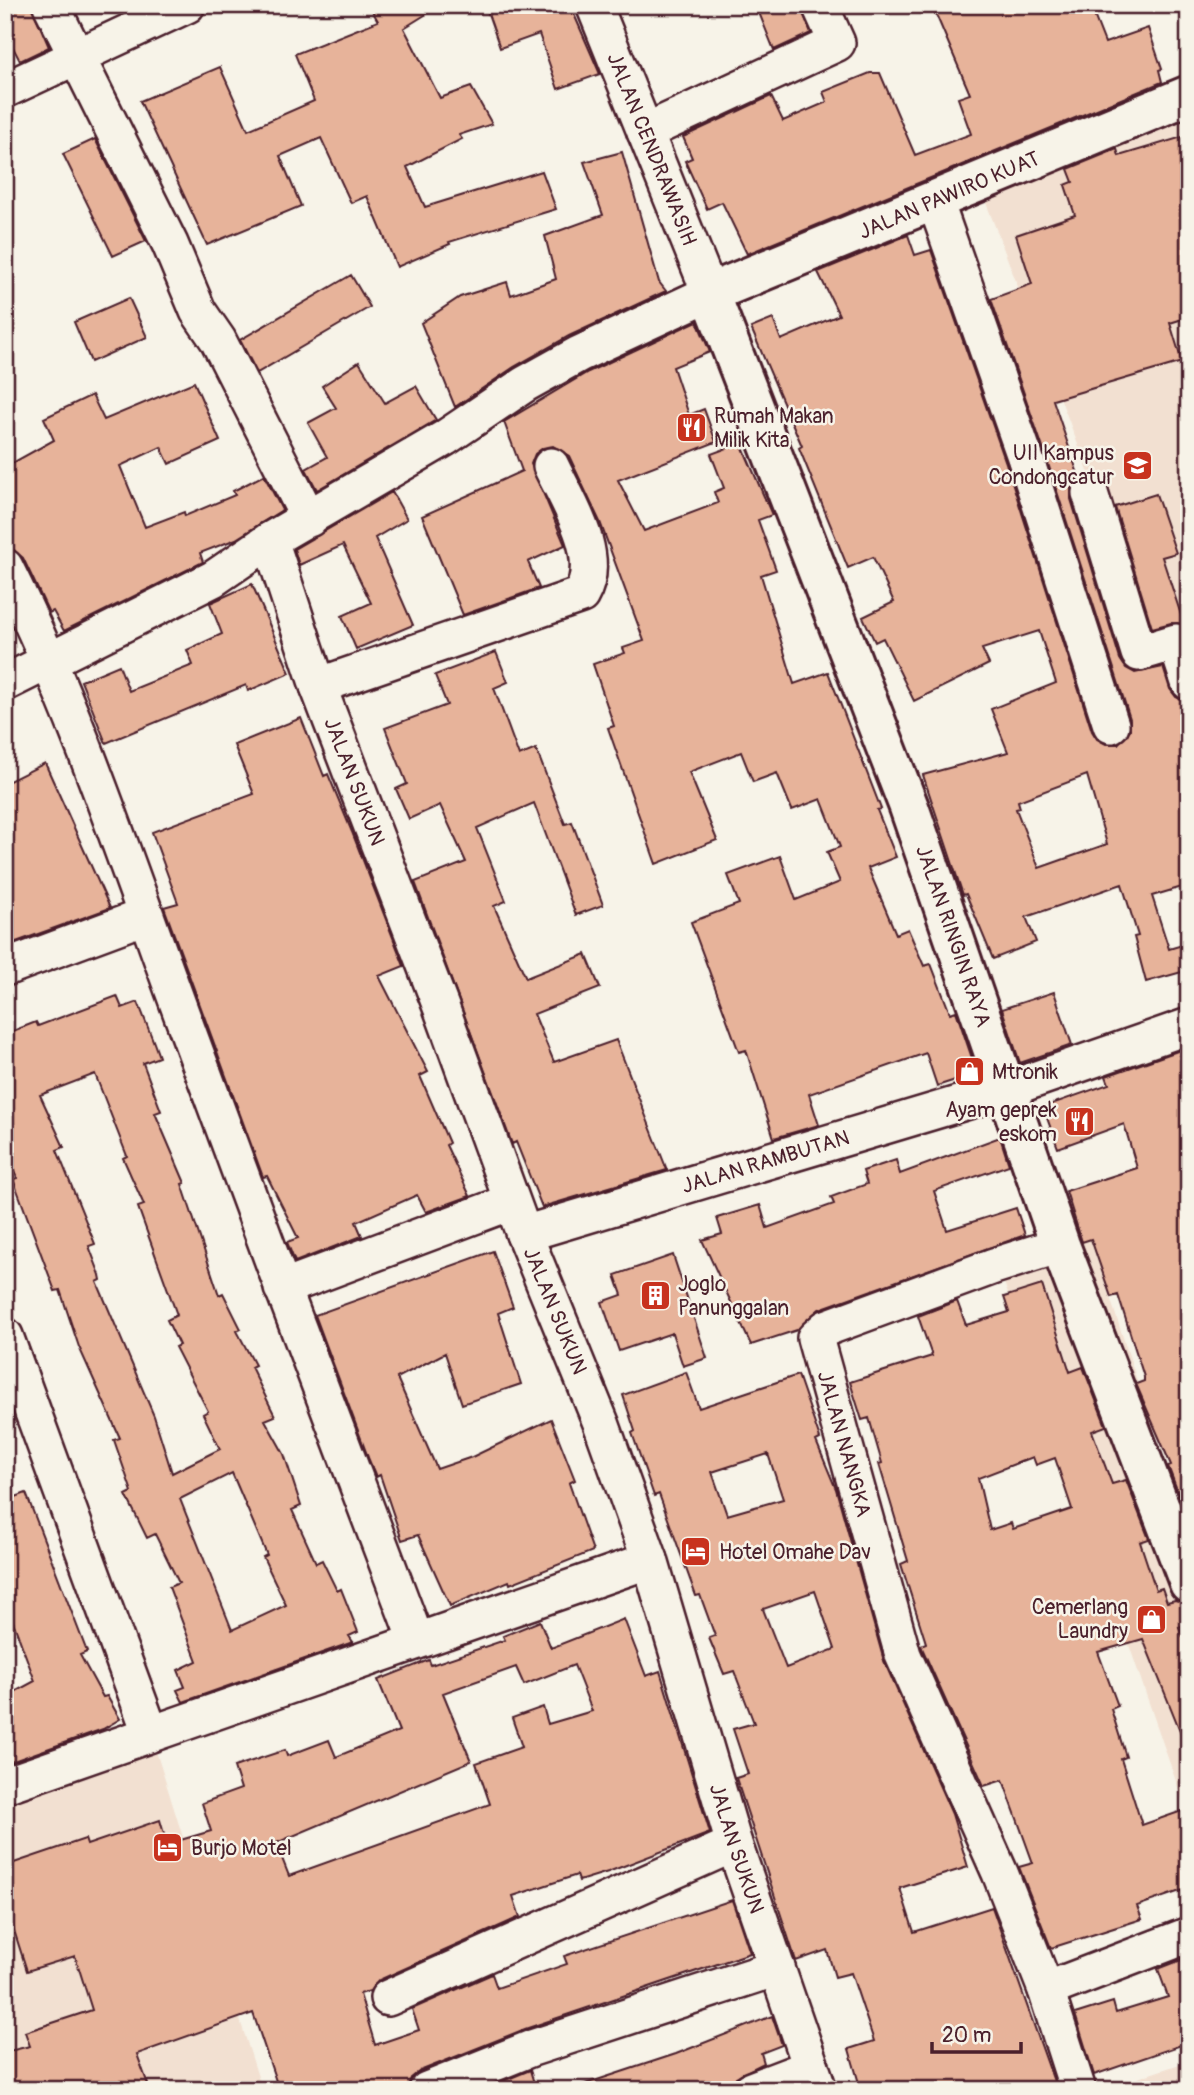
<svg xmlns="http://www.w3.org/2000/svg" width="1194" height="2095" font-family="Pangolin,sans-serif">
<rect width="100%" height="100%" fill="#f7f3e8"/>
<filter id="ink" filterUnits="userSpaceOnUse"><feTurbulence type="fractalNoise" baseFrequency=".0143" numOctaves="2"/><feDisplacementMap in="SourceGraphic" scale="14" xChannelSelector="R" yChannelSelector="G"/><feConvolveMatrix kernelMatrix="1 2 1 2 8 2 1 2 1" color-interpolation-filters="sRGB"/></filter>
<g filter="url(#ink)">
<!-- built -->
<path fill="#f2e0d1" d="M1189,112V737L982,192Z
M1091,1239L1189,1540V1819L999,1268Z
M150,1732L262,2090H5V1787Z
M1189,2061V2090H1102Z"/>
<!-- building -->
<path fill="#e7b39a" stroke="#4a1f2b" stroke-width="2" fill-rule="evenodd" d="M5,5H31L49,47L20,61L5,32Z
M369,5H441L404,28L440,98L471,87L492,124L459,135L462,139L407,167L425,207L542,171L556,209L449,242L450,244L397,267L367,196L351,203L321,138L280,156L301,206L207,245L140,101L220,67L248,130L314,101L295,54L378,21Z
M485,5H570L600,74L558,89L539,34L500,48Z
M756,5H800L811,33L774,50Z
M932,5H1090L1105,43L1148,28L1162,69L1159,70L1162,82L747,254L722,202L707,209L685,161L692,158L683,137L771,96L783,121L827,102L823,92L870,73H880L915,155L971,134L958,98L970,94Z
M1189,135V317L1170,323L1182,362L1053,400L1079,477L1071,488V499L1120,659L1126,668L1135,673L1163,667L1170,689L1176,697L1186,702L1189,711V885L1152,896L1169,949L1189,943V970L1146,982L1134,937L1138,936L1122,884L1026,917L1036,942L993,959L966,894L963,895L923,775L1008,752L991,709L1056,683L1039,631L982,649L989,664L914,701L883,638L875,642L863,617L894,602L873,557L848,568L799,448L802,446L751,328L773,319L781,340L839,315L818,272L908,235L915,255L931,250L1006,463L1092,731L1097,739L1106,744H1118L1130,730V719L1044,451L991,299L1032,284L1016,235L1075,215L1065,185L1073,182L1068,169L1117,149L1119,156ZM1087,775L1107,844L1039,868L1016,809L1020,808L1018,801Z
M95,139L146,241L113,256L63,154Z
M622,152L659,282L666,291L569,336L514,367L455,407L421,323L460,297L507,282L511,295L556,279L545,236L603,215L584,162Z
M351,275L370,307L257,373L240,340Z
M129,298L147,337L91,362L74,322Z
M697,321L710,352L673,367L689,415L704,409L716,442L618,480L644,531L718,503L714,492L724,488L711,454L741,443L772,515L758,520L776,570L761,575L794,684L828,672L881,809L877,810L896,857L868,868L896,934L908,929L924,966L931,964L950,1013L956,1011L977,1073L937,1086L926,1053L809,1094L819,1125L774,1138L746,1050L739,1052L691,922L739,904L728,875L780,856L796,900L840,882L827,852L840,847L821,799L792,810L777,773L753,782L741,752L689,772L717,840L656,864L608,728L614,726L593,664L625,653L623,648L644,641L600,522L569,456L553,446L543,448L535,454L531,464L565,545L528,562L539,588L463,615L422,516L522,471L504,422L588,372Z
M359,362L385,403L416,386L436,420L317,490L306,469L327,457L308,423L336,408L322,386Z
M194,382L220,441L169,464L161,447L120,466L145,527L184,512L185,516L235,495L233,491L264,475L282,510L236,539L200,553L203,562L64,631L53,611L49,613L23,558L11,548L5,537V467L54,440L44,418L92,395L104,420Z
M392,492L407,519L375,538L413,625L356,649L342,616L371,603L343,545L299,565L294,549Z
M1156,494L1176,553L1162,557L1184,624L1171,623L1152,628L1115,507Z
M252,584L290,673L248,691L246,685L106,743L81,681L119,665L129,691L193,665L187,650L222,634L210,603Z
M496,652L508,682L494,688L519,756L536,749L565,824L572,822L603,905L576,915L534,803L477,828L506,901L494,906L526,978L586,954L600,988L534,1014L554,1062L616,1040L667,1170L542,1207L516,1142L512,1144L415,882L466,862L440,805L409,819L396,789L407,784L385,728L447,705L435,675Z
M301,718L324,776L328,774L352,832L404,966L379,976L428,1072L420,1076L449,1143L446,1145L470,1196L426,1212L417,1195L356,1222L362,1236L295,1262L287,1242L298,1238L267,1176L263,1177L164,907L178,903L152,832L254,794L234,745Z
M45,763L110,908L5,946V783Z
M1054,992L1072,1045L1020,1063L1002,1009Z
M117,996L122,1008L138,1002L154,1043L159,1057L143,1063L161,1111L155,1113L185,1183L182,1184L219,1295L223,1293L241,1329L237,1331L255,1365L251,1367L275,1416L265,1420L284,1454L301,1506L292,1510L316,1563L322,1560L337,1591L341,1589L358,1632L349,1636L353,1642L183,1702L177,1690L185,1687L178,1670L197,1661L169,1587L179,1583L155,1534L147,1538L126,1495L132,1492L114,1440L120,1438L79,1347L60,1290L55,1291L13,1179L17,1178L5,1153V1034L36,1022L38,1026ZM95,1074L127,1156L123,1158L144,1205L138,1207L177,1315L167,1320L179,1345L175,1347L208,1411L203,1414L220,1449L172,1473L154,1416L97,1282L101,1280L100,1275L89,1246L95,1244L57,1150L64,1147L40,1095ZM232,1473L267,1555L263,1557L286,1605L232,1630L180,1499Z
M1189,1047V1521L1168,1466L1171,1465L1136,1384L1144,1381V1377L1118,1295L1111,1297L1091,1239L1082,1242L1066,1191L1137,1168L1124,1124L1058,1148L1043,1107L1109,1084L1106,1076Z
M1000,1137L1009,1165L934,1191L947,1230L1016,1208L1025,1235L819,1309L797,1330L751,1345L702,1240L722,1234L717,1218L760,1205L767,1228L834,1204L831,1197L867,1184L863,1171L896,1160L900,1174Z
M493,1251L513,1307L498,1313L521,1384L462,1404L445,1353L397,1378L437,1469L472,1457L551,1419L575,1480L569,1483L593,1551L510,1584L509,1581L450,1606L418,1535L402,1540L380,1475L376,1477L369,1460L315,1315Z
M673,1255L707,1358L683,1366L672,1333L619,1351L602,1302L622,1295L615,1275Z
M1042,1285L1070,1372L1083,1367L1106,1426L1092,1431L1112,1484L1126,1480L1149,1539L1140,1542L1156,1590L1162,1588L1167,1602L1175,1600L1189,1604V1624L1179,1627L1189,1652V1753L1143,1639L1098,1652L1118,1706L1111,1709L1126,1757L1121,1759L1142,1825L1182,1811L1189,1831V1888L1137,1906L1142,1919L1051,1948L1019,1867L1033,1863L1003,1780L984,1786L922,1648L921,1645L926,1643L901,1564L908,1561L879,1464L882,1463L869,1418L862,1420L850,1382L932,1356L918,1316L957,1301L966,1325L1009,1312L1004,1297ZM1033,1457L1036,1465L1055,1458L1072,1509L1013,1529L1011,1523L990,1530L978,1478Z
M686,1372L699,1408L798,1375L820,1439L816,1441L836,1489L884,1661L952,1814L968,1867L900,1888L914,1932L992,1907L1057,2090H861L849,2049L874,2041L851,1973L835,1977L827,1950L796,1961L736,1778L748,1774L733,1729L754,1723L734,1671L724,1674L709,1638L715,1636L700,1595L696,1596L659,1494L654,1496L632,1433L635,1431L623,1395ZM768,1454L783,1499L727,1515L712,1472ZM815,1591L835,1649L786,1668L763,1609Z
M26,1493L87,1652L80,1655L103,1697L107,1696L120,1719L103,1729L5,1764V1697L35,1681L5,1600V1501Z
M624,1619L646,1676L660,1671L710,1833L608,1872L579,1881L577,1875L513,1896L520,1917L379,1980L370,1991L360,1994L375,2045L419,2030L412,2009L492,1974L497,1988L567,1964L564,1956L732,1900L750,1953L525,2029L420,2071L411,2078L407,2090H279L253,2013L137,2054L150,2090H5V2052L30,2046L25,2032L92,2010L75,1956L27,1971L12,1924L5,1926V1866L85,1839L87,1845L160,1820L167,1844L211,1831L202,1803L241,1789L234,1767L285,1750L287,1756L329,1740L336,1757L399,1731L378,1680L429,1660L431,1665L505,1640L503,1636L540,1621L551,1648ZM574,1665L592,1711L548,1724L543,1707L512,1718L522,1747L476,1763L490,1804L289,1876L276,1843L471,1761L443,1693L516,1667L524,1685Z
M1189,1957V2046L1184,2044L1094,2075L1075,2014L1113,2002L1116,2013L1168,1997L1158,1969Z
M772,2016L782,2045L761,2053L764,2063L736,2077L731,2090H583L582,2085L676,2054Z
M530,2070L536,2090H482Z"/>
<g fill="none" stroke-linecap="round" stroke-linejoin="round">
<defs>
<g id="street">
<path d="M51,5L170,244L198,311L218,340L309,519"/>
<path d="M5,90L187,5"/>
<path d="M645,132L837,43L820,5"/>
<path d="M935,201L1025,457L1111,725"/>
<path d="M1090,493L1139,653L1176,642L1189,682"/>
<path id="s1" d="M270,540L318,686L441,1007L524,1234L601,1423L650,1560L734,1844L819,2090"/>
<path d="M5,567C78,713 127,866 183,1018C259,1226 337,1433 416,1640"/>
<path d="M5,683L213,579L270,540L445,438L525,384L579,354L710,293L594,5"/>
<path d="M318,686L581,595C604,556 568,502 551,466"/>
<path d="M5,968L145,916"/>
<path id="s2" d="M524,1234L1008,1089L1189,1026"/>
<path id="s3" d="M1060,1245L994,1266L826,1328L815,1338L903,1655L1000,1873L1046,1990L1078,2090"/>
<path d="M282,1288L511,1202"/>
<path d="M5,1336L150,1732"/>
<path d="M5,1785L650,1560"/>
<path d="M1046,1990L1189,1935"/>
<path d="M388,1998L734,1844"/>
<path d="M427,2090L532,2048L777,1968"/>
<path d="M751,2090L811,2067"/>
</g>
<g id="secondary">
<path id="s4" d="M1189,95L710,293L909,807L1060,1245L1189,1583"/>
</g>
</defs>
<!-- street casing -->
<use href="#street" stroke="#4a1f2b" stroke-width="40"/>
<!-- secondary casing -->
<use href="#secondary" stroke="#4a1f2b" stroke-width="44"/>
<!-- street -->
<use href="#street" stroke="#f7f3e8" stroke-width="35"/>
<!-- secondary -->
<use href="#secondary" stroke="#f7f3e8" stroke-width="38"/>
</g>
</g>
<!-- icons -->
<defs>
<symbol id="restaurant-square" viewBox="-11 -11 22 22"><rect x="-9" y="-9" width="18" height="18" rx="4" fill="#c8321e" stroke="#f7f3e8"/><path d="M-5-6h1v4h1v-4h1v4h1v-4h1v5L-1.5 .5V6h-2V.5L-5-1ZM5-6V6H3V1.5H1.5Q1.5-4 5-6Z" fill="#fff"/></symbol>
<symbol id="university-square" viewBox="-11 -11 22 22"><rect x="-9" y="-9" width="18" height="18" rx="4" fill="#c8321e" stroke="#f7f3e8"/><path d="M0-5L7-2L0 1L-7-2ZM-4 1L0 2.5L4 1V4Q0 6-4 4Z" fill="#fff"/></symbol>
<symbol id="shop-square" viewBox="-11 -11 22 22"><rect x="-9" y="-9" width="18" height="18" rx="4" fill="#c8321e" stroke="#f7f3e8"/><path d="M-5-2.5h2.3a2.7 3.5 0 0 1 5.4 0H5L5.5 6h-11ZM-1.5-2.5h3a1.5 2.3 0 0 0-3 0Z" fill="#fff"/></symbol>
<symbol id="building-square" viewBox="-11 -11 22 22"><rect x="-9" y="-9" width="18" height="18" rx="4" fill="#c8321e" stroke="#f7f3e8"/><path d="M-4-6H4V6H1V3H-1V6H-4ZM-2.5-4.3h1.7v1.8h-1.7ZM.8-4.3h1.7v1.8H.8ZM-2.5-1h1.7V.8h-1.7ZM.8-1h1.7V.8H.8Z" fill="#fff"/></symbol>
<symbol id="hotel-square" viewBox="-11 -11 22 22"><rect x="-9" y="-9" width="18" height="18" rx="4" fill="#c8321e" stroke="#f7f3e8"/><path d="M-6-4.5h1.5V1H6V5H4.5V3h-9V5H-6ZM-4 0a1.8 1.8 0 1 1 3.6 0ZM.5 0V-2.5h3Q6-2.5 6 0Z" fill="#fff"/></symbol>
</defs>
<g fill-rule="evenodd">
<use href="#restaurant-square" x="674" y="410" width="35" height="35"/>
<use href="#university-square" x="1120" y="448" width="35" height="35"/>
<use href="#shop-square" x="952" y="1054" width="35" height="35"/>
<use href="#restaurant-square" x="1062" y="1104" width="35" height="35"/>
<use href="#building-square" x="638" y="1278" width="35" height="35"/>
<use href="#hotel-square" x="678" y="1534" width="35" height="35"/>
<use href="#shop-square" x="1134" y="1602" width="35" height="35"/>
<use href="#hotel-square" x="150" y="1830" width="35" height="35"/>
</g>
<g text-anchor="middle" stroke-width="5" stroke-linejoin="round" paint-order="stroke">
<!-- street labels -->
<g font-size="21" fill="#4a1f2b" stroke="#f7f3e8">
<text transform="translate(652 149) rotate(68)" y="7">JALAN CENDRAWASIH</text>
<text transform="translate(949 195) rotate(-23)" y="7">JALAN PAWIRO KUAT</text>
<text dy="7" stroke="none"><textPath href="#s1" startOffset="256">JALAN SUKUN</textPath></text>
<text dy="7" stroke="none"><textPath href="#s4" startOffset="1206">JALAN RINGIN RAYA</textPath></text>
<text dy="7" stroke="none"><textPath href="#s2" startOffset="252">JALAN RAMBUTAN</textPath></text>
<text dy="7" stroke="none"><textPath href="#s1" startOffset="822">JALAN SUKUN</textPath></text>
<text dy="7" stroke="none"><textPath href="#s3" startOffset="373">JALAN NANGKA</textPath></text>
<text dy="7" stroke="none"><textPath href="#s1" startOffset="1390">JALAN SUKUN</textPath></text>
</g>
<!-- poi labels -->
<g font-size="21" fill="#4a1f2b" stroke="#f7f3e8" text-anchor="start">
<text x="714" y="423">Rumah Makan<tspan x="714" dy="24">Milik Kita</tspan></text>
<text x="1114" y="460" text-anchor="end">UII Kampus<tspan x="1114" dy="24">Condongcatur</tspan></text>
<text x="992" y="1079">Mtronik</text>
<text x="1057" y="1117" text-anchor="end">Ayam geprek<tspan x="1057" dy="24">eskom</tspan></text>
<text x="678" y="1291">Joglo<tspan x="678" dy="24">Panunggalan</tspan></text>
<text x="719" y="1559">Hotel Omahe Dav</text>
<text x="1128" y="1614" text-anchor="end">Cemerlang<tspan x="1128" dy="24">Laundry</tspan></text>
<text x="191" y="1855">Burjo Motel</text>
</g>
</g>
<!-- margin -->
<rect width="1194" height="2095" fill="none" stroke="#f7f3e8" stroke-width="28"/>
<rect x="14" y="14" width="1166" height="2067" fill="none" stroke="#4a1f2b" stroke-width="2.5" filter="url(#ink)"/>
<!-- scale -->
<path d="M932 2042v10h89v-10" fill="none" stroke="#4a1f2b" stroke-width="3.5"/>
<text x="942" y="2042" font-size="21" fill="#4a1f2b" stroke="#f7f3e8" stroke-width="5" paint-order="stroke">20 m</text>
</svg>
